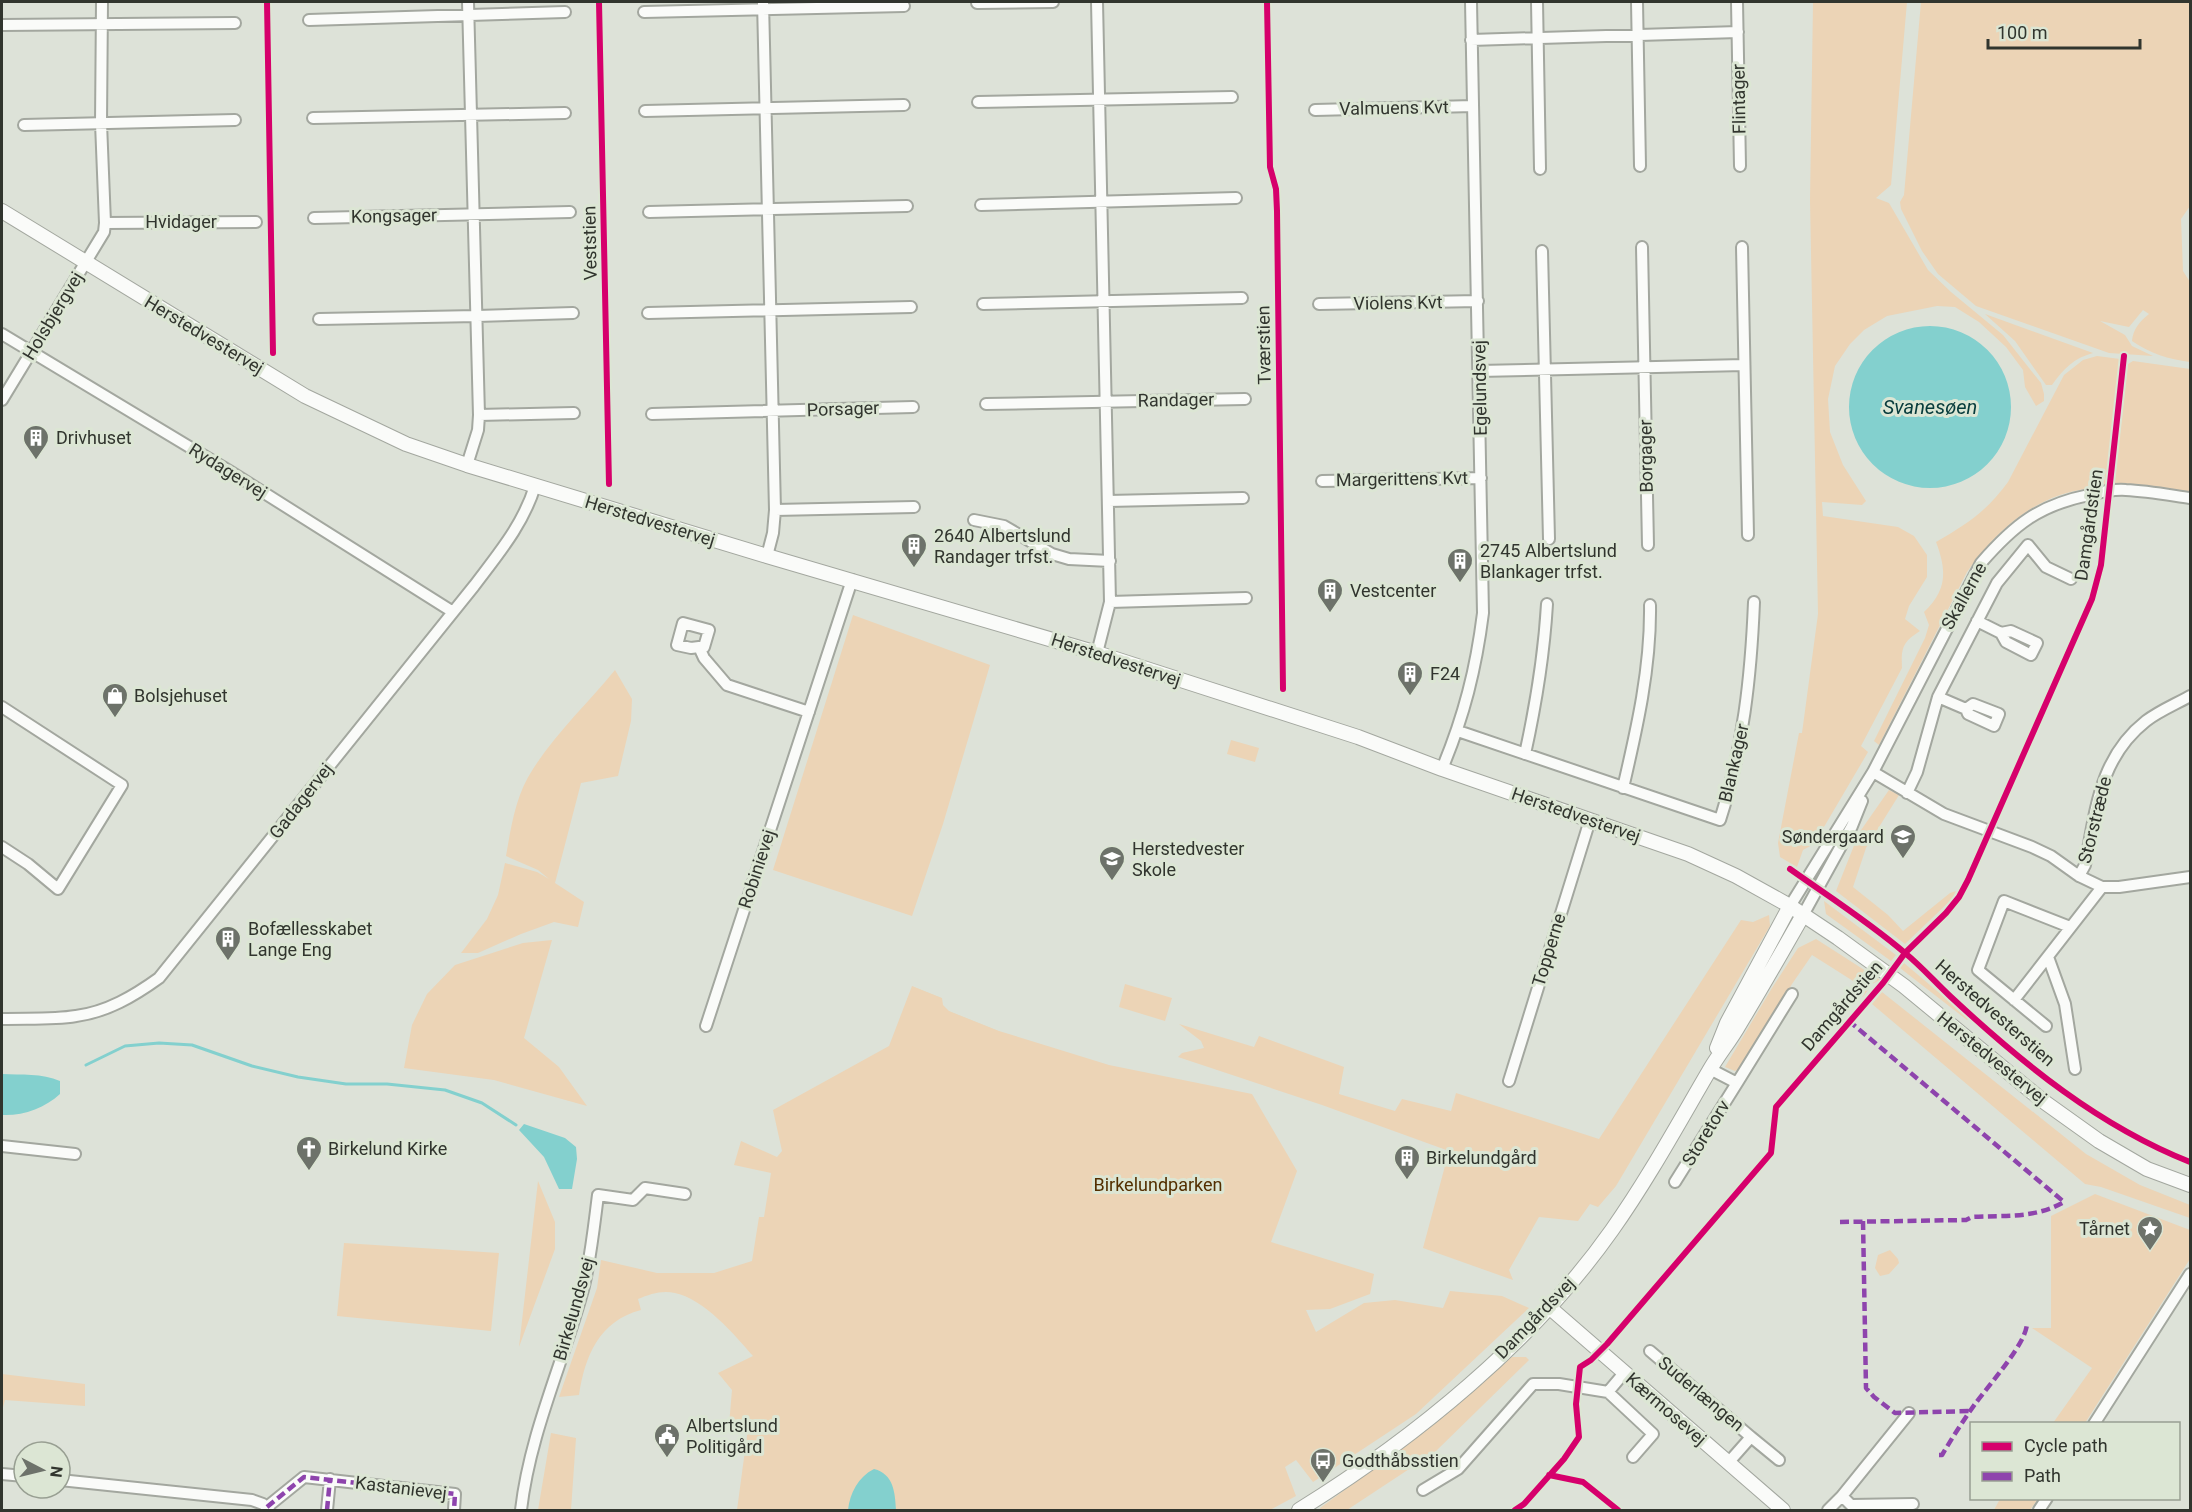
<svg xmlns="http://www.w3.org/2000/svg" width="2192" height="1512" font-family="Roboto,sans-serif">
<rect width="100%" height="100%" fill="#dde2d8"/>
<!-- green -->
<path fill="#ecd4b6" d="M1813,2H1907L1891,185L1876,198L1889,203L1928,270L1951,292L2003,335L2041,383L2044,394V401L2036,406L2025,387L2023,370L2006,347L1979,322L1955,307L1937,306L1887,316L1864,330L1850,344L1835,366L1828,399L1830,432L1843,465L1866,501L1862,505L1822,502L1823,516L1898,527L1914,536L1927,555V577L1909,606L1905,619L1920,631C1903,642 1901,647 1902,668L1861,746L1868,752L1814,844L1803,850L1797,867L1780,857L1778,843L1799,733H1802L1818,614L1810,200Z
M1921,2H2190V206L2181,219L2183,271L2190,282V362C2168,359 2151,354 2132,341C2133,329 2140,321 2149,314L2143,310L2129,327L2100,321L2125,335L2132,346L2153,356L2109,353L1976,306L1938,274L1922,251L1901,209L1900,202L1904,195Z
M1985,314L2093,353C2074,358 2063,369 2052,385H2046L2015,341Z
M2097,356L2120,359L2122,362L2106,485C2091,488 2075,490 2060,495C2020,509 1991,538 1967,572L1879,745L1874,741L1925,638L1929,625L1924,612C1947,590 1947,571 1936,542C1967,524 1987,511 2008,482L2064,375L2083,360Z
M2133,361L2190,369V494L2114,485L2128,364Z
M853,615L990,665L943,824L912,916L773,870Z
M615,670L632,699L631,721L618,776L581,783L555,883L584,902L578,927L554,922L521,934L478,953H461L487,919L498,895L505,863L537,872L549,879L538,870L506,856C511,827 516,794 533,769C556,733 588,703 615,670Z
M1231,740L1259,748L1255,762L1227,754Z
M1889,790L1899,795L1866,848L1853,887L1888,915L1903,931L1950,893L1956,891L1952,899L1905,944L1836,891L1859,833Z
M1824,901L1896,955L1891,961L1826,914Z
M1769,915L1770,926L1616,1186L1598,1207L1590,1204L1578,1221L1539,1217L1509,1270L1513,1280L1423,1248L1449,1151L1322,1105L1178,1057L1182,1053L1204,1048L1201,1041L1179,1024L1254,1047L1259,1036L1344,1067L1339,1094L1395,1111L1402,1099L1451,1111L1456,1093L1599,1139L1741,920L1753,922Z
M1816,939L1880,980L1872,984L1863,997L1858,992L1861,986L1812,955L1792,984L1743,1067L1735,1071L1725,1067L1772,988L1798,948Z
M552,940L524,1038L559,1067L587,1106L494,1080L404,1068L412,1025L427,994L455,965L523,943Z
M1904,963L1969,1018L1967,1020L1900,968Z
M1125,984L1172,998L1165,1021L1119,1007Z
M912,986L942,998L943,1005L949,1011L999,1031L1109,1065L1252,1094L1297,1171L1271,1242L1374,1274L1370,1294L1330,1309L1306,1310L1316,1332L1364,1303L1395,1300L1443,1308L1450,1291L1502,1296L1529,1308L1416,1414L1313,1482L1296,1460L1285,1467L1296,1496L1270,1510H737L748,1428L729,1425L732,1390L718,1373L753,1356C735,1335 704,1299 675,1293C662,1290 650,1294 638,1299L641,1310C599,1321 585,1356 579,1395L559,1397L597,1288L601,1260L657,1273H714L752,1261L759,1217H764L771,1173L734,1165L741,1141L777,1157L782,1151L773,1110L889,1046Z
M1882,992L2086,1154L2140,1185L2190,1205V1218L2101,1187L2085,1184L1872,1004Z
M538,1181L555,1222V1249L519,1347Z
M2095,1194L2190,1230V1259L2085,1423H2053L2092,1368L2032,1328H2051V1216Z
M344,1243L499,1253L491,1331L337,1316Z
M1890,1250L1898,1259L1899,1263L1889,1274L1880,1276L1875,1268L1878,1255Z
M1512,1357H1526L1529,1360L1435,1452L1347,1510H1321L1320,1508L1395,1453Z
M2,1374L85,1384V1406L5,1400L2,1411Z
M551,1433L576,1438L571,1510H538Z
M2000,1499V1498L2038,1499L2030,1510H1994Z"/>
<!-- water -->
<path fill="#83d0ce" d="M1849 407a81 81 0 1 1 162 0a81 81 0 1 1-162 0Z
M2,1074C21,1075 42,1073 60,1081V1094C45,1108 23,1116 2,1115Z
M524,1124L565,1138L576,1147L577,1159L572,1189H559L544,1157L519,1130Z
M874,1469C894,1474 895,1493 896,1510H848C850,1493 858,1477 874,1469Z"/>
<g fill="none" stroke-linecap="round" stroke-linejoin="round">
<!-- stream -->
<path stroke="#83d0ce" stroke-width="3" d="M86,1065L125,1046L159,1043L192,1045L252,1066L298,1077L346,1084H387L445,1090L482,1103L516,1125"/>
<defs>
<path id="street" d="M763,2L775,510L773,533L767,556
M1537,2L1540,169
M1637,2L1640,166
M1737,2L1740,166
M977,3L1053,2
M644,12L904,6
M309,20L565,12
M2,25L235,23
M1471,40L1738,32
M978,102L1232,97
M1315,110L1473,106
M645,111L904,105
M313,118L565,113
M24,125L235,120
M981,205L1236,198
M649,212L907,206
M314,218L570,212
M105,223L256,222
M1642,247L1648,545
M1742,247L1748,535
M1542,251L1549,539
M983,304L1242,298
M1319,304L1478,301
M648,313L911,307
M319,319L477,316L573,313
M2,334L231,472L453,612
M1479,371L1744,365
M2,400L104,232L105,223L101,123L102,2
M986,404L1245,399
M652,414L913,407
M479,415L574,413
M467,465L478,430L479,415L468,2
M1322,481L1481,478
M1108,501L1243,498
M775,510L914,507
M974,520L1004,526L1052,554L1069,559L1110,561
M1110,602L1246,598
M1977,621L2001,633L2006,642L2031,655L2037,643L2011,631L2001,633
M699,647L691,648L677,645L683,623L709,630L704,647H699L704,658L727,685L809,712
M1097,653L1110,602L1097,2
M1938,697L1966,709L1968,714L1994,726L1999,714L1973,704L1966,709
M2,707L122,785L58,889L28,864L2,847
M1458,731L1720,820C1743,749 1751,677 1754,602
M1525,754C1536,704 1544,655 1547,604
M1442,769C1464,716 1476,669 1483,613L1471,2
M1873,772L1944,814L2032,847L2051,856L2079,876L2102,887H2119L2190,877
M1623,788C1637,728 1651,667 1650,605
M1907,793L1917,772L1938,697L1997,583L2028,545L2046,567L2071,579
M2079,876L2085,865C2096,810 2099,758 2146,721C2159,711 2176,704 2190,696
M1790,906L1873,772L1981,563C2014,525 2039,505 2089,495C2101,492 2113,489 2126,490C2147,491 2169,495 2190,498
M1803,915L1852,826L1862,801
M2048,957L2065,1004L2075,1069
M2014,1000L2102,887
M2,1019C26,1018 52,1020 76,1016C107,1012 134,996 159,978L474,586C498,554 523,525 535,486
M706,1026L852,580
M2046,1026L1978,970L2004,901L2070,927
M1509,1081L1590,820
M1737,1083L1792,994
M2,1146L75,1154
M1675,1182L1737,1083L1710,1069
M1650,1351L1751,1437L1728,1463
M1608,1392L1653,1434L1633,1457
M2094,1424L2190,1274
M1751,1437L1779,1460
M2,1474L24,1476
M60,1480L252,1500L263,1504L269,1510
M1423,1490L1458,1469L1533,1384H1559L1608,1392L1624,1373
M1842,1496L1909,1413
M267,1507L304,1477L455,1494L454,1510
M327,1510L330,1479
M521,1510C530,1432 564,1361 584,1286C591,1256 594,1226 598,1195L633,1200L645,1188L685,1194
M1828,1510L1842,1496L1851,1505L1913,1504
M2039,1510L2047,1498"/>
<path id="secondary" d="M2,211L305,396L406,444L467,465L767,556L1097,653L1358,737L1442,769L1688,854L1736,876L1790,906L1838,938L1904,986L2043,1101L2099,1141L2147,1169L2190,1185
M1717,1048L1727,1023L1790,906
M1549,1307L1783,1510
M1299,1510C1415,1438 1533,1342 1612,1230C1648,1179 1678,1124 1709,1071C1718,1055 1730,1041 1739,1025C1761,989 1782,952 1803,915"/>
</defs>
<!-- street casing -->
<use href="#street" stroke="#a3a79f" stroke-width="14"/>
<!-- secondary casing -->
<use href="#secondary" stroke="#a3a79f" stroke-width="16"/>
<!-- street -->
<use href="#street" stroke="#fafbf9" stroke-width="10"/>
<!-- secondary -->
<use href="#secondary" stroke="#fafbf9" stroke-width="14"/>
<!-- quiet -->
<path stroke="#8e44ad" stroke-width="4.5" stroke-dasharray="9 4.5" stroke-linecap="butt" d="M1863,1221L1866,1388L1874,1397L1895,1413L1970,1411
M1840,1222L1966,1220L1972,1217C2005,1215 2034,1219 2064,1202L1849,1021
M1939,1455H1942C1952,1438 1963,1421 1975,1404C1988,1386 2027,1343 2027,1323
M267,1507L304,1477L455,1494L454,1510
M327,1510L330,1479"/>
<defs>
<path id="cycleway" d="M267,2L273,353
M599,2L609,484
M1267,2L1270,167L1276,189L1277,211L1283,689
M1790,869C1828,896 1869,922 1905,953C1921,966 1935,982 1951,997C2023,1064 2099,1126 2190,1162
M1549,1475L1583,1482L1618,1510
M1515,1510L1524,1504L1564,1459L1579,1437L1576,1404L1580,1367L1591,1360L1607,1344L1771,1153L1776,1107L1883,983L1905,953L1946,913L1959,897L1968,880L2092,599L2101,565L2124,356"/>
</defs>
<!-- cycleway casing -->
<use href="#cycleway" stroke="#dce6d4" stroke-width="10"/>
<!-- cycleway -->
<use href="#cycleway" stroke="#d6006c" stroke-width="6"/>
</g>
<!-- icons -->
<defs>
<symbol id="building-pin" viewBox="-11 -11 22 30"><path d="M0 17L-7.5 6A9.5 9.5 0 1 1 7.5 6Z" fill="#6d726a" stroke="#dce6d4"/><path d="M-4-6H4V6H1V3H-1V6H-4ZM-2.5-4.3h1.7v1.8h-1.7ZM.8-4.3h1.7v1.8H.8ZM-2.5-1h1.7V.8h-1.7ZM.8-1h1.7V.8H.8Z" fill="#fff"/></symbol>
<symbol id="shop-pin" viewBox="-11 -11 22 30"><path d="M0 17L-7.5 6A9.5 9.5 0 1 1 7.5 6Z" fill="#6d726a" stroke="#dce6d4"/><path d="M-5-2.5h2.3a2.7 3.5 0 0 1 5.4 0H5L5.5 6h-11ZM-1.5-2.5h3a1.5 2.3 0 0 0-3 0Z" fill="#fff"/></symbol>
<symbol id="school-pin" viewBox="-11 -11 22 30"><path d="M0 17L-7.5 6A9.5 9.5 0 1 1 7.5 6Z" fill="#6d726a" stroke="#dce6d4"/><path d="M0-5L7-2L0 1L-7-2ZM-4 1L0 2.5L4 1V4Q0 6-4 4Z" fill="#fff"/></symbol>
<symbol id="church-pin" viewBox="-11 -11 22 30"><path d="M0 17L-7.5 6A9.5 9.5 0 1 1 7.5 6Z" fill="#6d726a" stroke="#dce6d4"/><path d="M-1.2-6h2.4v3.5h3.3v2.4h-3.3V6h-2.4V-.1h-3.3v-2.4h3.3Z" fill="#fff"/></symbol>
<symbol id="sight-pin" viewBox="-11 -11 22 30"><path d="M0 17L-7.5 6A9.5 9.5 0 1 1 7.5 6Z" fill="#6d726a" stroke="#dce6d4"/><path d="M0-6L1.8-2.2L6-1.7L2.9 1.2L3.7 5.4L0 3.3L-3.7 5.4L-2.9 1.2L-6-1.7L-1.8-2.2Z" fill="#fff"/></symbol>
<symbol id="civic-pin" viewBox="-11 -11 22 30"><path d="M0 17L-7.5 6A9.5 9.5 0 1 1 7.5 6Z" fill="#6d726a" stroke="#dce6d4"/><path d="M-.6-6.5H3V-4.5H.6V-3L4-1V1h2V6H-6V1h2V-1L-.6-3ZM-1.2 2.5V6h2.4V2.5Z" fill="#fff"/></symbol>
<symbol id="bus-pin" viewBox="-11 -11 22 30"><path d="M0 17L-7.5 6A9.5 9.5 0 1 1 7.5 6Z" fill="#6d726a" stroke="#dce6d4"/><path d="M-5-6H5V4H4V6H2V4H-2V6H-4V4H-5ZM-3.5-4V0h7V-4ZM-3.5 1.2v1.5H-2V1.2ZM2 1.2v1.5H3.5V1.2Z" fill="#fff"/></symbol>
</defs>
<g fill-rule="evenodd">
<use href="#building-pin" x="21" y="423" width="30" height="40"/>
<use href="#building-pin" x="899" y="531" width="30" height="40"/>
<use href="#building-pin" x="1445" y="546" width="30" height="40"/>
<use href="#building-pin" x="1315" y="576" width="30" height="40"/>
<use href="#building-pin" x="1395" y="659" width="30" height="40"/>
<use href="#shop-pin" x="100" y="681" width="30" height="40"/>
<use href="#school-pin" x="1888" y="822" width="30" height="40"/>
<use href="#school-pin" x="1097" y="844" width="30" height="40"/>
<use href="#building-pin" x="213" y="924" width="30" height="40"/>
<use href="#church-pin" x="294" y="1134" width="30" height="40"/>
<use href="#building-pin" x="1392" y="1143" width="30" height="40"/>
<use href="#sight-pin" x="2135" y="1214" width="30" height="40"/>
<use href="#civic-pin" x="652" y="1421" width="30" height="40"/>
<use href="#bus-pin" x="1308" y="1446" width="30" height="40"/>
</g>
<g text-anchor="middle" stroke-width="6" stroke-linejoin="round" paint-order="stroke">
<!-- street labels -->
<g font-size="18" fill="#31352e" stroke="#dce6d4">
<text transform="translate(1739 99) rotate(-91)" y="6">Flintager</text>
<text transform="translate(1394 108) rotate(-1)" y="6">Valmuens Kvt</text>
<text transform="translate(394 216) rotate(-1)" y="6">Kongsager</text>
<text x="181" y="228">Hvidager</text>
<text transform="translate(590 243) rotate(-91)" y="6">Veststien</text>
<text transform="translate(1398 303) rotate(-1)" y="6">Violens Kvt</text>
<text transform="translate(53 316) rotate(-59)" y="6">Holsbjergvej</text>
<text transform="translate(204 335) rotate(31)" y="6">Herstedvestervej</text>
<text transform="translate(1264 345) rotate(-91)" y="6">Tværstien</text>
<text transform="translate(1480 388) rotate(-91)" y="6">Egelundsvej</text>
<text transform="translate(1176 400) rotate(-1)" y="6">Randager</text>
<text transform="translate(843 409) rotate(-2)" y="6">Porsager</text>
<text transform="translate(1646 456) rotate(-91)" y="6">Borgager</text>
<text transform="translate(228 471) rotate(32)" y="6">Rydagervej</text>
<text transform="translate(1402 479) rotate(-1)" y="6">Margerittens Kvt</text>
<text transform="translate(650 521) rotate(17)" y="6">Herstedvestervej</text>
<text transform="translate(2089 525) rotate(-82)" y="6">Damgårdstien</text>
<text transform="translate(1964 596) rotate(-61)" y="6">Skallerne</text>
<text transform="translate(1116 660) rotate(18)" y="6">Herstedvestervej</text>
<text transform="translate(1734 763) rotate(-77)" y="6">Blankager</text>
<text transform="translate(301 801) rotate(-52)" y="6">Gadagervej</text>
<text transform="translate(1576 815) rotate(19)" y="6">Herstedvestervej</text>
<text transform="translate(2095 820) rotate(-76)" y="6">Storstræde</text>
<text transform="translate(757 869) rotate(-72)" y="6">Robinievej</text>
<text transform="translate(1549 950) rotate(-73)" y="6">Topperne</text>
<text transform="translate(1842 1006) rotate(-49)" y="6">Damgårdstien</text>
<text transform="translate(1995 1013) rotate(41)" y="6">Herstedvesterstien</text>
<text transform="translate(1992 1058) rotate(39)" y="6">Herstedvestervej</text>
<text transform="translate(1706 1133) rotate(-58)" y="6">Storetorv</text>
<text transform="translate(574 1309) rotate(-74)" y="6">Birkelundsvej</text>
<text transform="translate(1535 1318) rotate(-46)" y="6">Damgårdsvej</text>
<text transform="translate(1701 1394) rotate(40)" y="6">Suderlængen</text>
<text transform="translate(1666 1409) rotate(41)" y="6">Kærmosevej</text>
<text transform="translate(401 1488) rotate(7)" y="6">Kastanievej</text>
</g>
<!-- poi labels -->
<g font-size="18" fill="#31352e" stroke="#dce6d4" text-anchor="start">
<text x="56" y="444">Drivhuset</text>
<text x="934" y="542">2640 Albertslund<tspan x="934" dy="21">Randager trfst.</tspan></text>
<text x="1480" y="557">2745 Albertslund<tspan x="1480" dy="21">Blankager trfst.</tspan></text>
<text x="1350" y="597">Vestcenter</text>
<text x="1430" y="680">F24</text>
<text x="134" y="702">Bolsjehuset</text>
<text x="1884" y="843" text-anchor="end">Søndergaard</text>
<text x="1132" y="855">Herstedvester<tspan x="1132" dy="21">Skole</tspan></text>
<text x="248" y="935">Bofællesskabet<tspan x="248" dy="21">Lange Eng</tspan></text>
<text x="328" y="1155">Birkelund Kirke</text>
<text x="1426" y="1164">Birkelundgård</text>
<text x="2130" y="1235" text-anchor="end">Tårnet</text>
<text x="686" y="1432">Albertslund<tspan x="686" dy="21">Politigård</tspan></text>
<text x="1342" y="1467">Godthåbsstien</text>
</g>
<!-- park labels -->
<g font-size="18" fill="#532f00" stroke="#dce6d4">
<text x="1158" y="1191">Birkelundparken</text>
</g>
<!-- water labels -->
<g font-size="20" font-style="italic" fill="#073c3c" stroke="#dce6d4">
<text x="1930" y="414">Svanesøen</text>
</g>
</g>
<!-- border -->
<rect width="2192" height="1512" fill="none" stroke="#31352e" stroke-width="6"/>
<!-- legend -->
<rect x="1970" y="1422" width="210" height="78" fill="#dce6d4" stroke="#989f92" stroke-width="1.5"/>
<rect x="1982" y="1442" width="30" height="9" fill="#d6006c" stroke="#989f92" stroke-width="1.5"/>
<text x="2024" y="1452" font-size="18" fill="#31352e">Cycle path</text>
<rect x="1982" y="1472" width="30" height="9" fill="#8e44ad" stroke="#989f92" stroke-width="1.5"/>
<text x="2024" y="1482" font-size="18" fill="#31352e">Path</text>
<!-- north arrow -->
<g transform="translate(42 1470) rotate(97)"><circle r="28" fill="#dce6d4" stroke="#989f92" stroke-width="1.5"/>
<path d="M0-4.5L10 22L0 15L-10 22Z" fill="#6d726a"/>
<text y="-9" font-size="16" font-weight="bold" text-anchor="middle" fill="#31352e">N</text>
</g>
<!-- scale -->
<path d="M1988 39v9h152v-9" fill="none" stroke="#31352e" stroke-width="3"/>
<text x="1997" y="39" font-size="18" fill="#31352e" stroke="#dce6d4" stroke-width="4.5" paint-order="stroke">100 m</text>
</svg>
